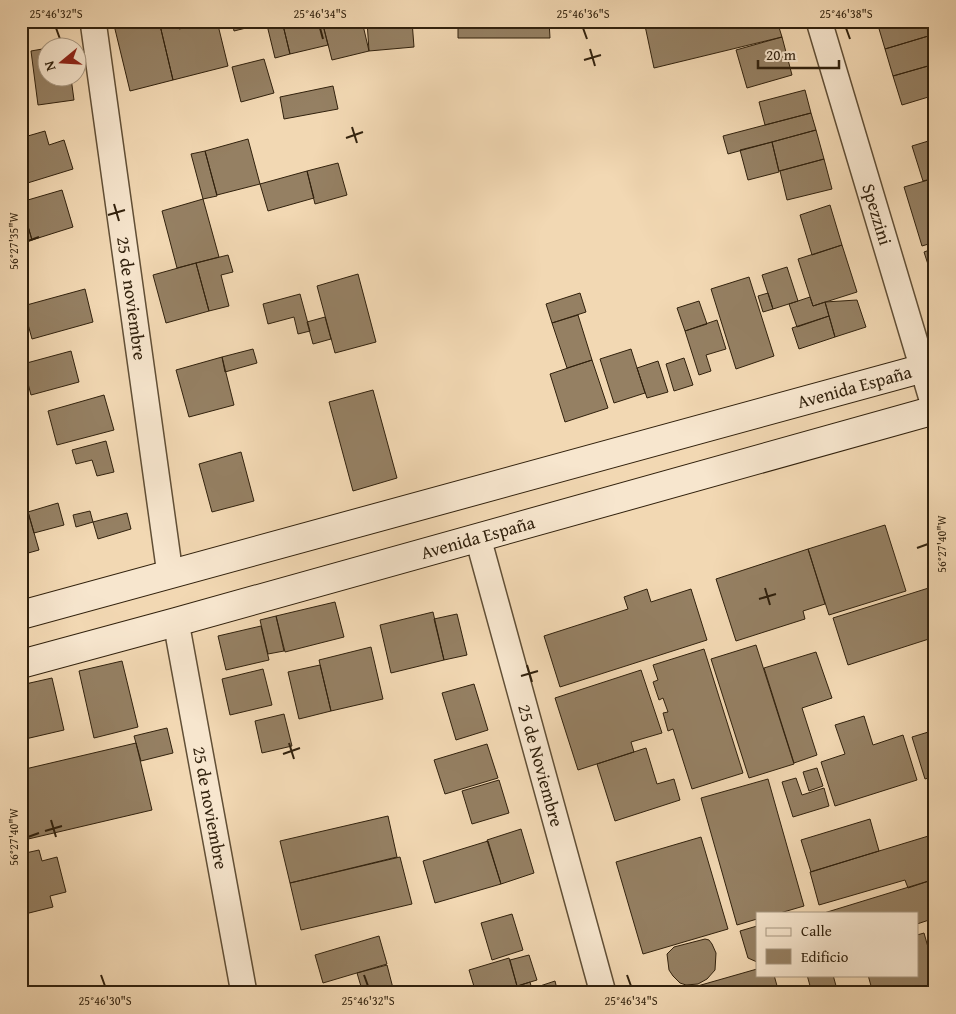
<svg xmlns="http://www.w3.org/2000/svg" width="956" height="1014" font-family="'Gentium Book Plus',serif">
<rect width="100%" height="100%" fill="#f2d8b3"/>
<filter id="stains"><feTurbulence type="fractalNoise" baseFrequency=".004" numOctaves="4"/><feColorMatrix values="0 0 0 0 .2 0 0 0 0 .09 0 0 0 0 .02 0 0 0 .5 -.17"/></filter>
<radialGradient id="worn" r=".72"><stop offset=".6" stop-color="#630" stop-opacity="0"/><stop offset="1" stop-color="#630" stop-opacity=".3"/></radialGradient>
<!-- building -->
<path fill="#958063" stroke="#31210d" d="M113,21H159L173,80L130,91Z
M159,21H178L179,29L217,21L228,66L173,80Z
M232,21H266V23L234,31Z
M266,21H282L290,54L275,58Z
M282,21H322L328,45L290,54Z
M322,21H362L369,51L332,60Z
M367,21H412L414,47L369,51Z
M458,21H549L550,38H458Z
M644,21H777L782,37L654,68Z
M857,21H878L858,27Z
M935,21V34L885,49L877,22Z
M935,34V64L893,76L885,49Z
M782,37L792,75L747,88L736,50Z
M48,48V78H71L74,100L38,105L31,51Z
M264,59L274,93L241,102L232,67Z
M935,64V95L902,105L893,76Z
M333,86L338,109L284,119L280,97Z
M805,90L811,113L765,125L759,102Z
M811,113L816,130L728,154L723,136Z
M816,130L824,159L779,171L772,142Z
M45,131L49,145L64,140L73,169L21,185V138Z
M248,139L260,184L217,195L205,151Z
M935,139V178L923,181L912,146Z
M772,142L779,172L748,180L740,150Z
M205,151L217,196L203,199L191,154Z
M824,159L832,189L787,200L780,171Z
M338,163L347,195L315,204L307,171Z
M307,171L314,198L268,211L260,184Z
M935,178V242L922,246L904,187Z
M62,190L73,227L32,240L21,202Z
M203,199L219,257L177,268L162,211Z
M830,205L842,245L812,255L800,215Z
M22,206L32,240L21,243V207Z
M842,245L857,292L813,306L798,259Z
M935,248V286L924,252Z
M228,255L233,272L221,275L229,306L209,311L196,263Z
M196,263L209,311L166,323L153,275Z
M787,267L798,301L773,309L762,275Z
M358,274L376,342L335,353L317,286Z
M749,277L774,356L736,369L711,289Z
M85,289L93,322L32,339L23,306Z
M580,293L586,312L552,323L546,304Z
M768,293L773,309L763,312L758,296Z
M300,294L310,331L298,334L294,317L268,324L263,304Z
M810,297L813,306L825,302L829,316L797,327L789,304Z
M857,300L866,327L835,337L825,302Z
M699,301L707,324L685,331L677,308Z
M578,315L592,360L567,368L552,323Z
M829,316L835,337L799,349L792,328Z
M325,317L331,339L313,344L307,322Z
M717,320L726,349L706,355L711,371L699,375L685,331Z
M253,349L257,363L225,372L222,357Z
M631,349L645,393L614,403L600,359Z
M71,351L79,382L31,395L23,364Z
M222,357L234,405L189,417L176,370Z
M684,358L693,385L674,391L666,364Z
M592,360L608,408L565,422L550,374Z
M658,361L668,392L647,398L637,368Z
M373,390L397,478L353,491L329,402Z
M104,395L114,430L57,445L48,411Z
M106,441L114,472L97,476L92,460L76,464L72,450Z
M241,452L254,501L212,512L199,464Z
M58,503L64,525L34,533L28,512Z
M90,511L93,522L76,527L73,515Z
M28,512L39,550L21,555V514Z
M127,513L131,529L98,539L93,522Z
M885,525L906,591L829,615L808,549Z
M808,549L825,604L803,611L805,619L736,641L716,579Z
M935,586V637L848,665L833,618Z
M647,589L651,602L691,589L707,640L560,687L544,636L628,609L624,597Z
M335,602L344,637L285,652L276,616Z
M433,612L444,660L391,673L380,625Z
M457,614L467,655L444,660L434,619Z
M276,616L284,651L268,654L260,620Z
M261,626L269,660L226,670L218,636Z
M756,645L794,764L749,778L711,659Z
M371,647L383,699L331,711L319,660Z
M704,649L743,773L692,789L673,729L668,731L663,713L668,712L663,698L659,700L653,682L658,680L653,665Z
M816,652L832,698L802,708L817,755L794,763L764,668Z
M122,661L138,727L94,738L79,671Z
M320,665L331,711L299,719L288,672Z
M263,669L272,705L230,715L222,679Z
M641,670L662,733L631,742L634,752L578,770L555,698Z
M52,678L64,730L21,740V685Z
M474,684L488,730L456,740L442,693Z
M284,714L292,746L262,753L255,721Z
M864,716L873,745L903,735L917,780L835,806L821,762L845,754L835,725Z
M167,728L173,753L141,761L134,736Z
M935,730V776L925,779L912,737Z
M136,743L152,810L24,840L21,829V770Z
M487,744L498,778L445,794L434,760Z
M646,748L657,784L674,779L680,800L615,821L597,764Z
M817,768L823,786L809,791L803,772Z
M796,778L802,795L824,788L829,806L793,817L782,782Z
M768,779L804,906L780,913H757V919L737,925L701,798Z
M499,780L509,813L472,824L462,791Z
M388,816L397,857L290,883L280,841Z
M870,819L879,851L811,872L801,840Z
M521,829L534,873L501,884L487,840Z
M935,834V879L908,888L905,880L819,905L810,872Z
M701,837L728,929L643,954L616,862Z
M488,841L501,884L435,903L423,861Z
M39,850L42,861L57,857L66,892L50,896L53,907L21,915V854Z
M400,857L412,904L301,930L290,883Z
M935,879V918L917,924V913H824Z
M512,914L523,950L492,960L481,923Z
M757,926V962L748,958L740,931Z
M924,933L935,972V993H873L868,975H917V935Z
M379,936L387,964L323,983L315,955Z
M705,939L709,940L712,944L716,953L715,970L707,979L698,984L686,985L680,983L673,976L669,970L667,954L674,947Z
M529,955L537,980L517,986L510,960Z
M509,958L517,986L492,993H476L469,970Z
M387,965L394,992L363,993L357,973Z
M757,969V975H774L779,993H673Z
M807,975H833L838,993H812Z
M555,981L558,993H539L537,987Z
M530,982L533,993H507L506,990Z"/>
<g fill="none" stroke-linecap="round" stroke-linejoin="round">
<defs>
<g id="street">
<path id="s1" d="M93,21L170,574"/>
<path id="s2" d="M819,21L935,409"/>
<path id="s3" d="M478,538L603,993"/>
<path id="s4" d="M176,622L244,993"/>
</g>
<g id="secondary">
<path id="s5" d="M21,615L935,365"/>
<path id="s6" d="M21,664L176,622L935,410"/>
</g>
</defs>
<!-- street casing -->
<use href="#street" stroke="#614f36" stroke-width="28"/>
<!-- secondary casing -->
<use href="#secondary" stroke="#31210d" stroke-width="30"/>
<!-- street -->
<use href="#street" stroke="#f7e6ce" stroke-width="25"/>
<!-- secondary -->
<use href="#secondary" stroke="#f7e6ce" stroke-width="28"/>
</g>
<!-- ticks -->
<path fill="none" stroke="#31210d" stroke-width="2" d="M56,28L60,39M320,28L323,39M583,28L587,39M846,28L850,39M590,49L595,66M584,60L601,55M352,127L357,143M346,138L363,132M114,204L119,221M108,215L125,210M28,241L39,237M917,548L928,544M765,588L770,605M759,599L776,594M527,665L532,682M521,676L538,671M289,743L294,759M283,754L300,748M51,820L56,837M45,831L62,826M28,837L39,833M101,975L105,986M364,975L368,986M627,975L631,986"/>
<g text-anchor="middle" stroke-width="4" stroke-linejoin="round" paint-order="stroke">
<!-- street labels -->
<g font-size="18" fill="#31210d" stroke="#f7e6ce">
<text dy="6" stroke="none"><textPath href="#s2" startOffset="202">Spezzini</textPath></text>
<text dy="6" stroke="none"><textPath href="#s1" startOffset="280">25 de noviembre</textPath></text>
<text dy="6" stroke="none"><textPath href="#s5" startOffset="864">Avenida España</textPath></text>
<text dy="6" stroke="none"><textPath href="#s6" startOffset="474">Avenida España</textPath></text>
<text dy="6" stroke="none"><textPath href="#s3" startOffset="236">25 de Noviembre</textPath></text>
<text dy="6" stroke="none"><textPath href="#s4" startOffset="189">25 de noviembre</textPath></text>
</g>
</g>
<!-- margin -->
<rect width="956" height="1014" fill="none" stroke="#f2d8b3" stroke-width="55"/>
<!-- legend -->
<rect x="756" y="912" width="162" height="65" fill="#f7e6ce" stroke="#a89781"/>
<rect x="766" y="928" width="25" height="8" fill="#f7e6ce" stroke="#a89781"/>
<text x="801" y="936" font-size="15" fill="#31210d">Calle</text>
<rect x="766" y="949" width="25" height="15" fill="#958063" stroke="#a89781"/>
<text x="801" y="962" font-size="15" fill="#31210d">Edificio</text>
<!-- north arrow -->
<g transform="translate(62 62) rotate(252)"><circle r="24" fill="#f7e6ce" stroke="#a89781"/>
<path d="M0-4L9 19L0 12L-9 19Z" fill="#8f2418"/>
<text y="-8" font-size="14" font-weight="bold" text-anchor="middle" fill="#31210d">N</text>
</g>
<!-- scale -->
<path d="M758 60v8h81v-8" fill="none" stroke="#31210d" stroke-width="2.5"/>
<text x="766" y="60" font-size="15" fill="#31210d" stroke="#f7e6ce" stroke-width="4" paint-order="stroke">20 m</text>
<rect x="28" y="28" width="900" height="958" fill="none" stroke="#31210d" stroke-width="2"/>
<g font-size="12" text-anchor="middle" fill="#31210d">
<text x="56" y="18">25°46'32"S</text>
<text x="320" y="18">25°46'34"S</text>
<text x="583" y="18">25°46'36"S</text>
<text x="846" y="18">25°46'38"S</text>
<text transform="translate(14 241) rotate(-90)" y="4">56°27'35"W</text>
<text transform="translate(942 544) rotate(-90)" y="4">56°27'40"W</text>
<text transform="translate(14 837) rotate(-90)" y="4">56°27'40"W</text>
<text x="105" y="1005">25°46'30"S</text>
<text x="368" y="1005">25°46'32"S</text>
<text x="631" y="1005">25°46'34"S</text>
</g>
<rect width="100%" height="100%" filter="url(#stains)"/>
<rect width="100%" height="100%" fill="url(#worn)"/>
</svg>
